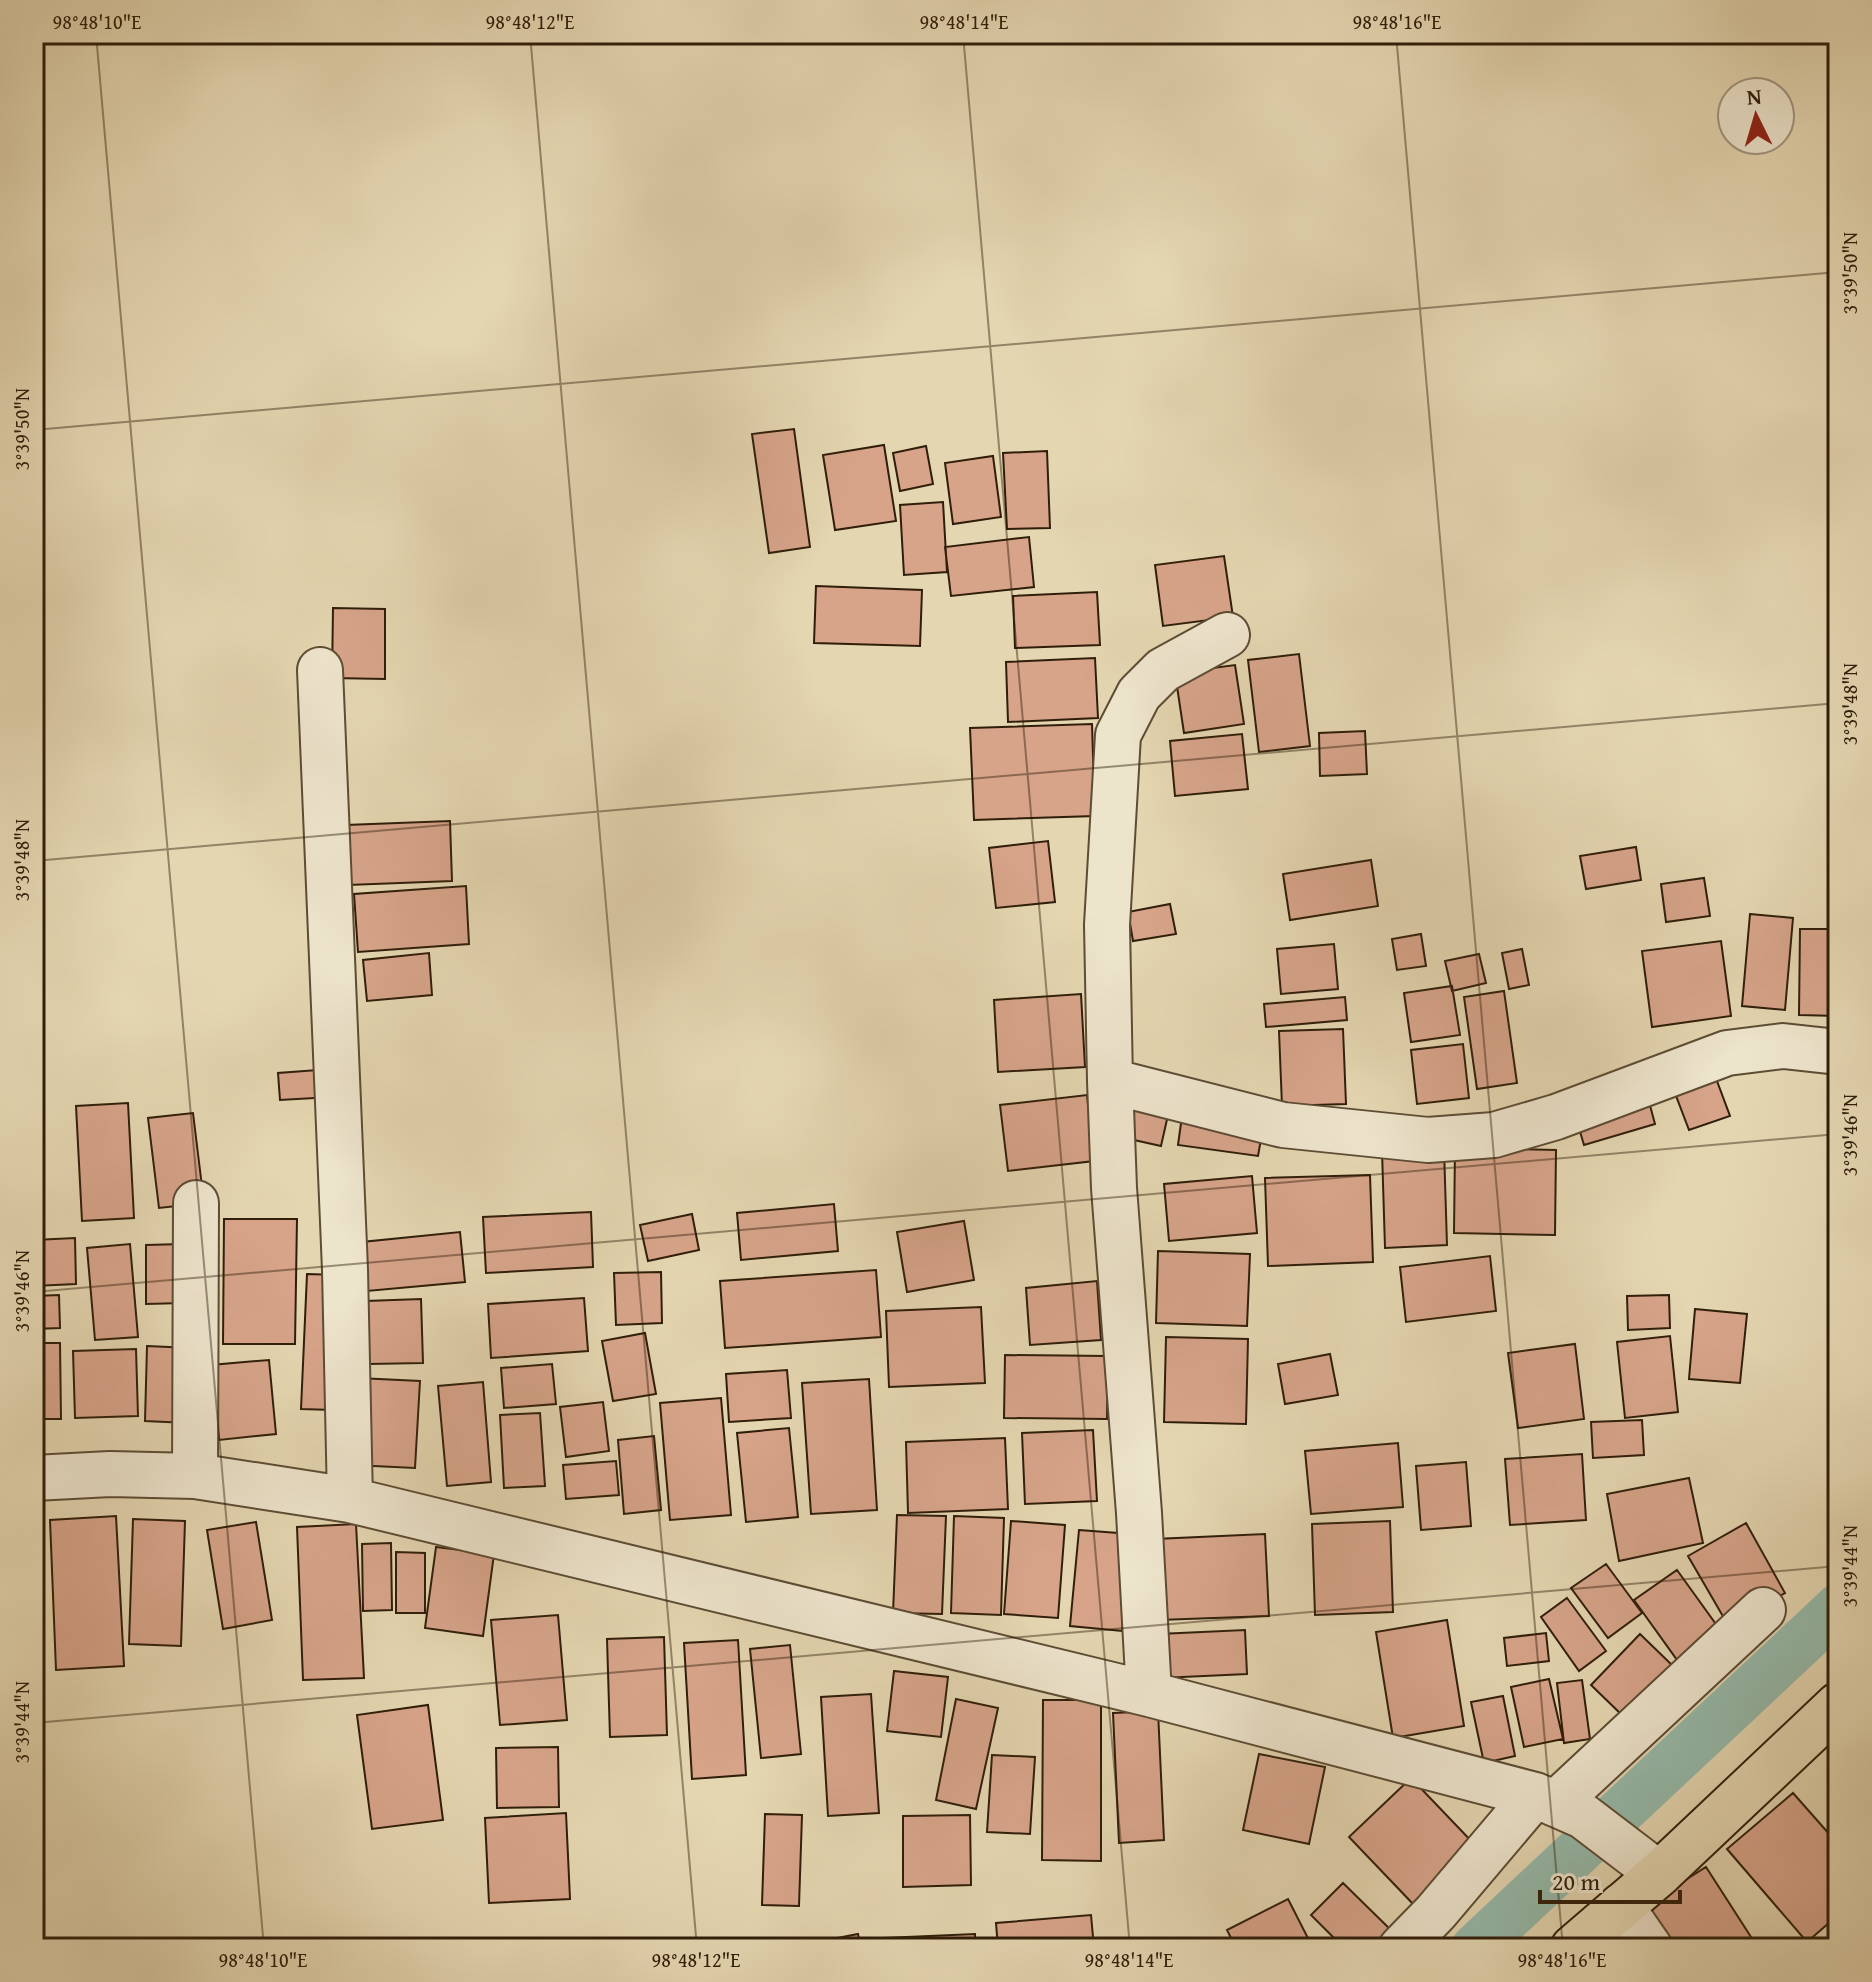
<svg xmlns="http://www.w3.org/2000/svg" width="1872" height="1982" font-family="'Gentium Book Plus',serif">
<rect width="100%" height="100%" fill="#e4d6b1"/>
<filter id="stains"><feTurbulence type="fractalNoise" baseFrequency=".0025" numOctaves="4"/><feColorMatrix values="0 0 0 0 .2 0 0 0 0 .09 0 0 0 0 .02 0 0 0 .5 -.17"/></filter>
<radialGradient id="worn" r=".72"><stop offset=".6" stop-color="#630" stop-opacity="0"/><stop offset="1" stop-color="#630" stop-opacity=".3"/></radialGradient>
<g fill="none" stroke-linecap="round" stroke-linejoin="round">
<!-- canal -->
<path stroke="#95b9a9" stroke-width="48" d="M1475,1948L1838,1608"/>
</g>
<!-- building -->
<path fill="#d7a48a" stroke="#301e0a" stroke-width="2" d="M794,429L810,547L769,553L752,434Z
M884,445L896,521L835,530L823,455Z
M926,446L933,484L900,491L893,453Z
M1047,451L1050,528L1007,529L1003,453Z
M993,456L1001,517L953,524L945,463Z
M943,502L947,572L904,575L900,505Z
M1029,537L1034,587L951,596L945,547Z
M1224,556L1233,617L1163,626L1155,565Z
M816,586L922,590L920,646L814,643Z
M1097,592L1100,645L1015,648L1013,596Z
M333,608L385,609V679L332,678Z
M1299,654L1310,746L1259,752L1248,660Z
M1095,658L1098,718L1008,722L1006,662Z
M1235,665L1244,724L1184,733L1175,673Z
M1092,724L1095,816L974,820L970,728Z
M1365,731L1367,774L1320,776L1319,733Z
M1242,734L1248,789L1175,796L1170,741Z
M450,821L452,881L348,885L346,825Z
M1048,841L1055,902L996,908L989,848Z
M1636,847L1641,880L1586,889L1580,856Z
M1371,860L1378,906L1290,920L1283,874Z
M1704,878L1710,916L1666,922L1661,884Z
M466,886L469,944L358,952L354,894Z
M1170,904L1176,934L1133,941L1128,912Z
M1750,914L1793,918L1785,1010L1742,1006Z
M1800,929H1838V1016L1799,1015Z
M1421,934L1426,966L1397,970L1392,939Z
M1721,941L1731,1016L1652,1027L1642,951Z
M1334,944L1338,989L1281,994L1277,949Z
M1522,949L1529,985L1509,989L1502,953Z
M429,953L432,995L367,1001L363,960Z
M1479,954L1486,983L1452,991L1445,961Z
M1452,986L1460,1035L1411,1042L1404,993Z
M1504,991L1517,1083L1477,1089L1464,997Z
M1081,994L1085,1067L998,1072L994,1000Z
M1345,997L1347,1020L1266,1027L1264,1004Z
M1343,1029L1346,1104L1282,1106L1279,1031Z
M1463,1044L1469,1098L1417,1104L1411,1050Z
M1711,1065L1730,1116L1689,1130L1670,1080Z
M331,1069L332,1097L280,1100L278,1073Z
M1087,1095L1094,1161L1008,1171L1000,1105Z
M1125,1096L1170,1106L1161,1146L1116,1136Z
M1648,1098L1655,1124L1584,1145L1576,1118Z
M128,1103L134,1218L82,1221L76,1106Z
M193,1113L204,1203L159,1208L148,1118Z
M1182,1116L1263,1128L1258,1156L1178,1145Z
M1455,1148L1556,1150L1555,1235L1454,1233Z
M1444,1149L1447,1245L1385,1248L1382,1151Z
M1370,1175L1373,1262L1268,1266L1265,1178Z
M1252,1176L1257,1233L1169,1241L1164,1184Z
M834,1204L838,1251L741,1260L737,1213Z
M591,1212L593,1267L486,1273L483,1217Z
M692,1214L699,1250L648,1261L640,1225Z
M224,1219H297L295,1344H223Z
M964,1221L974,1280L907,1292L897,1232Z
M460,1232L465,1282L367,1291L362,1242Z
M75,1238L76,1284L34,1286V1240Z
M130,1244L138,1337L95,1340L87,1248Z
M182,1244L183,1303L146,1304V1245Z
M1158,1251L1250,1254L1247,1326L1156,1323Z
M1490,1256L1496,1311L1406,1322L1400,1267Z
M876,1270L881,1337L725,1348L720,1281Z
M661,1272L662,1323L616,1325L614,1273Z
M307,1274L339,1275L333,1410L301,1409Z
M1097,1281L1101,1340L1030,1345L1026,1288Z
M59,1295L60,1328L34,1329V1296Z
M1669,1295L1670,1328L1628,1330L1627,1296Z
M584,1298L588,1351L491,1358L488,1304Z
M421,1299L423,1363L369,1364L366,1301Z
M981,1307L985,1383L889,1387L886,1311Z
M1695,1309L1747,1314L1740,1383L1689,1379Z
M645,1333L656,1394L613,1401L602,1341Z
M1670,1336L1678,1412L1625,1418L1617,1342Z
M1166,1337L1248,1339L1246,1424L1164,1422Z
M34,1343H60L61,1419H34Z
M1575,1344L1584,1419L1518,1428L1508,1353Z
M147,1346L190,1348L187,1423L145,1421Z
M136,1349L138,1416L75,1418L73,1351Z
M1330,1354L1338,1395L1285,1404L1278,1364Z
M1005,1355L1108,1356L1107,1419L1004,1418Z
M269,1360L276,1434L219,1440L211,1365Z
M552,1364L556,1404L504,1408L501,1368Z
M787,1370L791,1418L729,1422L726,1374Z
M358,1378L420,1381L415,1468L353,1465Z
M869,1379L877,1510L811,1514L802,1383Z
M483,1382L491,1482L447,1486L438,1386Z
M721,1398L731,1515L670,1520L660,1403Z
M603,1402L609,1451L566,1457L560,1407Z
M540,1413L545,1486L504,1488L500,1415Z
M1642,1420L1644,1455L1593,1458L1591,1422Z
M789,1428L798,1517L746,1522L737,1433Z
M1093,1430L1097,1501L1025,1504L1022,1433Z
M654,1436L661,1510L624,1514L618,1440Z
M1005,1438L1008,1509L908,1513L906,1442Z
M1398,1443L1403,1507L1311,1514L1305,1451Z
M1582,1454L1586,1520L1510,1525L1505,1459Z
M616,1461L619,1495L566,1499L563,1465Z
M1466,1462L1471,1526L1421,1530L1416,1466Z
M1689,1478L1703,1543L1619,1561L1607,1494Z
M897,1515L946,1516L942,1614L893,1613Z
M116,1516L124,1666L56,1670L50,1520Z
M954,1516L1004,1518L1001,1615L951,1613Z
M133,1519L185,1521L181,1646L129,1644Z
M1011,1521L1065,1525L1058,1618L1004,1614Z
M1390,1521L1393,1612L1315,1615L1312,1524Z
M256,1522L272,1620L223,1629L207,1530Z
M1746,1523L1785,1593L1728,1625L1688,1556Z
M356,1524L364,1678L303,1680L297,1527Z
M1079,1530L1131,1534L1122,1631L1070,1626Z
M1265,1534L1269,1616L1159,1620L1155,1539Z
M391,1543L392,1610L363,1611L362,1544Z
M436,1547L494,1554L483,1636L425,1628Z
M396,1552L425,1553V1613H396Z
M1606,1564L1642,1613L1608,1638L1571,1588Z
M1677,1570L1723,1634L1680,1664L1634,1600Z
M1567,1598L1606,1651L1579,1671L1541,1617Z
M558,1615L567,1720L500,1725L491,1620Z
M1447,1620L1464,1726L1393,1738L1376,1632Z
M1245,1630L1247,1674L1161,1678L1159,1634Z
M1546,1633L1549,1661L1507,1666L1504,1638Z
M1640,1634L1674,1667L1625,1718L1591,1685Z
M664,1637L667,1735L610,1737L607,1639Z
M738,1640L746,1775L692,1779L684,1643Z
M790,1645L801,1754L761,1758L750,1649Z
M894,1671L948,1677L941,1737L887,1731Z
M1549,1679L1563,1739L1524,1747L1511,1687Z
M1582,1680L1590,1739L1564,1743L1557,1683Z
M871,1694L879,1813L828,1816L821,1697Z
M1503,1696L1515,1756L1484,1763L1471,1702Z
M956,1699L998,1708L976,1809L936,1800Z
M1043,1700H1101V1861L1042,1860Z
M428,1705L443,1820L372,1829L357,1715Z
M1158,1711L1164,1840L1119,1843L1113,1713Z
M558,1747L559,1807L497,1808L496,1748Z
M1259,1754L1325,1767L1309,1844L1243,1830Z
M992,1755L1035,1757L1030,1834L987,1832Z
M1411,1778L1476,1846L1414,1905L1349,1837Z
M1793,1793L1838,1844V1915L1807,1942L1727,1849Z
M566,1813L570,1899L489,1903L485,1818Z
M765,1814L802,1815L799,1906L762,1905Z
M970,1815L971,1885L903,1887V1816Z
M1706,1867L1751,1937L1734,1948H1675L1646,1905Z
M1343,1883L1396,1935L1383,1948H1344L1311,1915Z
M1288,1899L1313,1948H1236L1227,1930Z
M1091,1915L1094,1948H998L996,1923Z
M858,1934L861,1948H791V1947Z
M975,1934V1948H884V1938Z
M1214,1940L1215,1948H1150V1943Z"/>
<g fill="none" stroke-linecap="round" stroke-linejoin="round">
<defs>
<path id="minor" d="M320,670L345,1270L350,1500
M1110,1081L1283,1125L1428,1140L1494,1135L1556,1117L1727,1053L1783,1046L1838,1052
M195,1476L196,1203
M34,1478L110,1474L195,1476L350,1500L1149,1694L1535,1795L1583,1816L1659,1874
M1149,1694L1139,1513L1114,1188L1110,1081L1107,925L1118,735L1139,694L1163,670L1227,635
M1555,1804L1763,1610
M1621,1906L1650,1948
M1401,1948L1436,1912L1535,1795"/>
<path id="major" d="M1573,1948L1659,1874L1838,1705"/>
</defs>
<!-- minor casing -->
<use href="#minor" stroke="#5d4c34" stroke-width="48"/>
<!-- major casing -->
<use href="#major" stroke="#301e0a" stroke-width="48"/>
<!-- minor -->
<use href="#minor" stroke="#ede4cc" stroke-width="44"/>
<!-- major -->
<use href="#major" stroke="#e4d6b1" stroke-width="44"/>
</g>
<!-- ticks -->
<path fill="none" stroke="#301e0a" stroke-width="2" stroke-opacity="0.45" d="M96,34L264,1948M530,34L697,1948M963,34L1130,1948M1396,34L1563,1948M1829,34L1838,137M34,430L1838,272M34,861L1838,703M34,1292L1838,1134M34,1723L1838,1566"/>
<!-- margin -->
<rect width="1872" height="1982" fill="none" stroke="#e4d6b1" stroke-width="88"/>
<!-- north arrow -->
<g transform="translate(1756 116) rotate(355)"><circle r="38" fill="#ede4cc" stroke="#a1957e" stroke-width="2"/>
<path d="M0-6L14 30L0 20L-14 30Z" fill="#8f2418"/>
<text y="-12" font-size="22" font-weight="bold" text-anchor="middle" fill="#301e0a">N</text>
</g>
<!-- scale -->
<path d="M1540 1890v12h140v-12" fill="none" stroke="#301e0a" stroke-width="4"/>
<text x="1552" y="1890" font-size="24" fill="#301e0a" stroke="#ede4cc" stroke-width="6" paint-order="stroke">20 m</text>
<rect x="44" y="44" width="1784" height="1894" fill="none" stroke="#301e0a" stroke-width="3"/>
<g font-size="20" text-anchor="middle" fill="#301e0a">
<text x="97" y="29">98°48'10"E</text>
<text x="530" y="29">98°48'12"E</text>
<text x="964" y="29">98°48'14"E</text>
<text x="1397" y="29">98°48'16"E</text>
<text transform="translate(1850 273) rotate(-90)" y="7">3°39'50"N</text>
<text transform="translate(22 429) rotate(-90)" y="7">3°39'50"N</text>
<text transform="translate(1850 704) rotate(-90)" y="7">3°39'48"N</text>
<text transform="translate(22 860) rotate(-90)" y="7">3°39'48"N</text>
<text transform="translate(1850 1135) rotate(-90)" y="7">3°39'46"N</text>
<text transform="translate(22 1291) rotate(-90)" y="7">3°39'46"N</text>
<text transform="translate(1850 1566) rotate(-90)" y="7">3°39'44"N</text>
<text transform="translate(22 1722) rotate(-90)" y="7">3°39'44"N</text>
<text x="263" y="1967">98°48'10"E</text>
<text x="696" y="1967">98°48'12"E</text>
<text x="1129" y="1967">98°48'14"E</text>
<text x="1562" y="1967">98°48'16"E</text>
</g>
<rect width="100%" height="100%" filter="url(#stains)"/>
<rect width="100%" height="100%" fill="url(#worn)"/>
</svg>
